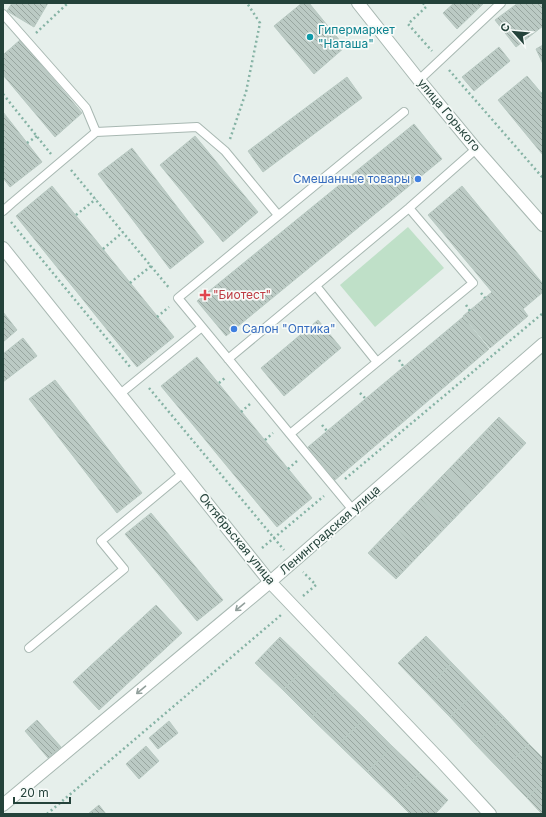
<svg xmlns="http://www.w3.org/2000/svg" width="546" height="817" font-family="Inter,sans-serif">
<defs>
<pattern id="building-back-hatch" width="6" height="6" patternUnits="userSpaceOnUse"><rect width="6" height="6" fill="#bbcac4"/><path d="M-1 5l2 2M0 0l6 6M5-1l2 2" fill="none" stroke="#98a6a0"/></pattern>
</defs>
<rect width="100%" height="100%" fill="#e6efeb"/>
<!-- green -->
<path fill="#bfe0c8" d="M408,227L444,268L375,327L340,285Z"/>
<!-- building -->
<path fill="url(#building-back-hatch)" stroke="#b8c9c2" d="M12,3H48L34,27L7,11Z
M302,3H309L345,47L314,74L274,26Z
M454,3H484L457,29L443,13Z
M518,3H543V26L516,47L495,20Z
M20,40L82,113L55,137L3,75V55Z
M543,45V64L536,49Z
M499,47L510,61L474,91L462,77Z
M527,76L543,95V155L498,100Z
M347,77L362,98L263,172L248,151Z
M3,112L42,162L10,187L3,178Z
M414,124L442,159L226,336L197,301Z
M195,136L258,212L223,242L160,165Z
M132,148L204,242L170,269L98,174Z
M52,186L174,337L137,367L16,216Z
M462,186L543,284V292L523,309L528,316L490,348L463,316L492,292L428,215Z
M3,312L17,330L3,342Z
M463,317L489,349L335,480L308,447Z
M318,320L341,348L284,396L261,368Z
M23,338L37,356L3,382V354Z
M197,357L312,498L277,527L161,386Z
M55,380L142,493L117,513L29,399Z
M499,417L526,443L500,471L473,444Z
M473,444L500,471L474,498L447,471Z
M447,471L474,498L448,525L420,499Z
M420,499L448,525L422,552L394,526Z
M151,513L223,600L197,621L125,534Z
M394,526L422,552L396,579L368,553Z
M156,605L182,633L99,710L73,682Z
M426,636L452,663L424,690L398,663Z
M280,637L308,664L283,690L255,663Z
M452,663L478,690L450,717L424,690Z
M308,664L336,691L311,718L283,690Z
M478,690L504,717L475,744L450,717Z
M336,691L364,718L339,745L311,718Z
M504,717L529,744L501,771L475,744Z
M364,718L392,746L367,772L339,745Z
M37,720L61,747L48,758L25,731Z
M169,721L178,733L158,749L149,738Z
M529,744L543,758V783L527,798L501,771Z
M146,746L159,761L139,779L126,764Z
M392,746L420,773L395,799L367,772Z
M420,773L448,800L435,814H410L395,799Z
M543,783V814H542L527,798Z
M99,805L106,814H88Z"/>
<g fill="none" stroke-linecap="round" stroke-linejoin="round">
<defs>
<path id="service" d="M3,14L86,108L96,132
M419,80L501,3
M3,211L12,203L96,132L197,127L225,151L278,215
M316,286L377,362
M202,327L178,298L404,112
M228,359L409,208L476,149
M120,394L202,327L290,434L473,283L409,208
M290,434L353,510
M29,648L124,569L101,541L183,473"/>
<path id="minor" d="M358,3L419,80L476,149L543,225
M3,248L270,582L442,762L490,814
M3,805L270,582L543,344"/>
</defs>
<!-- service casing -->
<use href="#service" stroke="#a8b8b2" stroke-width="10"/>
<!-- minor casing -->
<use href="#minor" stroke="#a8b8b2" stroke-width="14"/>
<!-- path -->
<path stroke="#86b3a5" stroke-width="2.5" stroke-dasharray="2 3" stroke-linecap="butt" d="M423,3L426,7L408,24L432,51
M36,33L68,3
M449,70L543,178
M3,94L51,154
M542,94L543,93
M230,139L246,92L260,23L247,3
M27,143L37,136
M71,170L170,289
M76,215L96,199
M11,222L131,368
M103,249L123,232
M130,283L151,266
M481,293L485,298
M466,305L470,311
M157,317L169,307
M234,329V330
M399,360L403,366
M219,383L226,377
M149,388L284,550
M360,393L365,398
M241,412L250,404
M322,425L327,431
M265,440L273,433
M288,469L297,461
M345,479L543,313
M262,548L324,496
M303,596L316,585L303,572
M47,814L281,615"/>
<!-- service -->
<use href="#service" stroke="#fff" stroke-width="8"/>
<!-- minor -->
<use href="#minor" stroke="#fff" stroke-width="12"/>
</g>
<!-- one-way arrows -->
<defs><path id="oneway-shaft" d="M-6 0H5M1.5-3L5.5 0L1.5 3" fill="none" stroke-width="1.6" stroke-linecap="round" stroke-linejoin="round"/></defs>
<g stroke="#92a09c">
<use href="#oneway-shaft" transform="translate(240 607) rotate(140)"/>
<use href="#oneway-shaft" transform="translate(141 690) rotate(140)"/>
</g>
<!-- markers -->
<circle fill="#0f9aa8" stroke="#f7fbf9" stroke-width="1.5" cx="310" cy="37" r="4"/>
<g fill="#3f7fe0" stroke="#f7fbf9" stroke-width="1.5">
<circle cx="418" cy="179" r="4"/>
<circle cx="234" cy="329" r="4"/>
</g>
<path fill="#e0444e" stroke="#f7fbf9" stroke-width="1.5" d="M203 289h4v4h4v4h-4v4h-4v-4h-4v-4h4z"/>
<g text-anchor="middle" stroke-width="3.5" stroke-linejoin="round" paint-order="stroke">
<!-- culture labels -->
<g font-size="12" fill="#0d838f" stroke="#f7fbf9" text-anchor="start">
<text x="318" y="34">Гипермаркет<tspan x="318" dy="14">"Наташа"</tspan></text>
</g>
<!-- street labels -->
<g font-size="12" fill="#24423a" stroke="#f7fbf9">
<text transform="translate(449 115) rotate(50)" y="4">улица Горького</text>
<text transform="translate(330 530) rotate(-41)" y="4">Ленинградская улица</text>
<text transform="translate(237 539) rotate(51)" y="4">Октябрьская улица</text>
</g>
<!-- shop labels -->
<g font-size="12" fill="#366cbe" stroke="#f7fbf9" text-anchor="end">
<text x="410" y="183">Смешанные товары</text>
<text x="242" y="333" text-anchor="start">Салон "Оптика"</text>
</g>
<!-- health labels -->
<g font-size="12" fill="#be3a42" stroke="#f7fbf9" text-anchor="start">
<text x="213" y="299">"Биотест"</text>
</g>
</g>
<!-- border -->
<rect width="546" height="817" fill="none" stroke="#24423a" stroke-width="8"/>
<!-- north arrow -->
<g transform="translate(514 32) rotate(297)" stroke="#f7fbf9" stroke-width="3" paint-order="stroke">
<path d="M0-3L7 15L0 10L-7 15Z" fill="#24423a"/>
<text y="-6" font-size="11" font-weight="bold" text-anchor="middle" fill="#24423a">С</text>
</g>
<!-- scale -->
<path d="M14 797v6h56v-6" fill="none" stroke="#24423a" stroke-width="2"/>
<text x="20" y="797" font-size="12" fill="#24423a" stroke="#f7fbf9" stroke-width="3" paint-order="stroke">20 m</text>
</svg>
